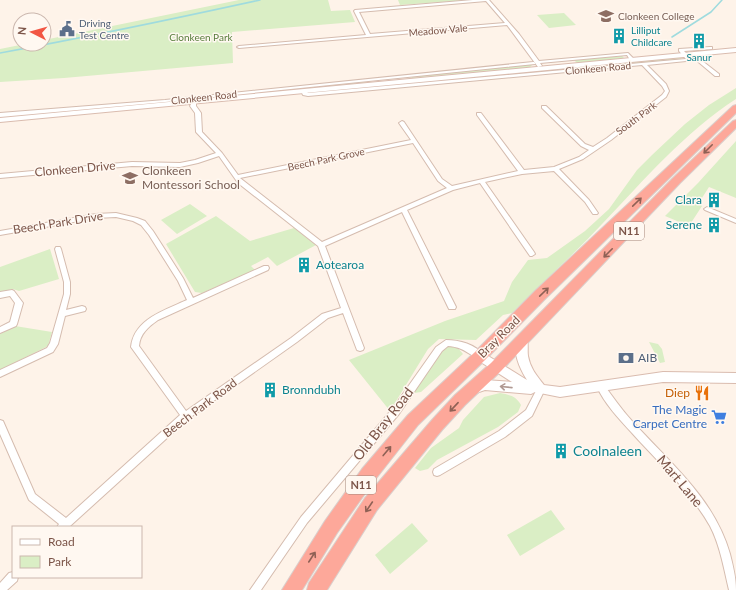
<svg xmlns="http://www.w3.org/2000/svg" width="736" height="590" font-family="Lato,sans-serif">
<rect width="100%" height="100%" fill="#fef3e9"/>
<!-- green -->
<path fill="#daeec5" d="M239,0H328L331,11L350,10L355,22L232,32L233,63L64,78L0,82V49L25,44H44V40Z
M398,0H468L400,5Z
M564,13L576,25L549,28L537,15Z
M622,56L624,58L577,63L574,60Z
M679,57L683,60L503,76L501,73Z
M533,64L530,67L521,68L412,78L411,76Z
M495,74L497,77L311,94V92Z
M370,81L371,82L167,103L166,102Z
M736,88V99C685,132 644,180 603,223C574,254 542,283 512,313L503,315L476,340L439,339L428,349L390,411L349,360L445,321L504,301L512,282L528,260L547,258L585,231L609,209L637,170L652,155L685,124L709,105Z
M736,141V198L709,187L700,201L702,206L689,226L665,216L698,183Z
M190,204L207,216L177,234L161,220Z
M216,216L250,241L294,228L316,245L277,266L268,257L251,266L255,270L202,293L195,292L166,244Z
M50,249L59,279L19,291L13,289L0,292V267Z
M15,326L52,332L48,346L0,370V334Z
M649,342L658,344L662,349L665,362L660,363Z
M448,346L458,348L463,354L421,392L414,393L416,384L441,349Z
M500,393C510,395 516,396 521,405L518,412L498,427L437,460L428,469L420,471L415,468L431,448L459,428L463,420L484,397Z
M551,510L565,529L520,556L507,535Z
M412,523L428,541L390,574L375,555Z"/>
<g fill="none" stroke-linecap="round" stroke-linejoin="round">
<!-- stream -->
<path stroke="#9fdbde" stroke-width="1.5" d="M672,37L711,12L722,0
M0,53C87,37 173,19 260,0"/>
<defs>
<path id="street" d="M473,0H489L519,34L539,61L628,53L634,59L630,60L627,55L540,63L542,66L538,67L507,25L239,48L237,47L239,46L366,35L354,11L355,10ZM486,1L505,23L370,34L359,12Z
M710,47H712V49L684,51L691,58L709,57V59L701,60L719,74V76H715L696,60L647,65L666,84L669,91L666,97L611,140L583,159L559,169L589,200L598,213L597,214H593L585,202L554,171L522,174L485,182L534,252L535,254L532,256H530L480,183L453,190L407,210L456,307L455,309H449L448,307L402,212L325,246L364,348L363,350L360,351L357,350L343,313L328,318L297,342L188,419L69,527H57L59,524L29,500L0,434V420L3,421L35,494L66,518L180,415L131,347C134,319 165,310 187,300L178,281L149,235L141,225L133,221L116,217L96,218L0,235V231L96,214L116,213L137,218L145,221L153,231L183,278L193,298L264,266H268L269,268L268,270L158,320C148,327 140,334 139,346L186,411L291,338L322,314L341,308L318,246L238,183L219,156L198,163L180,167L132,166L0,178V174L132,162L180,163L195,160L216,153L196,132L195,113L190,106L192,102H194L196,103V106L201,113L202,132L222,153L238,175L411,140L399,123L402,121L404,122L442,179L452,186L518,171L477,115V113H481L524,170L554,167L579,157L589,150L581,146L542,108V106H546L585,144L593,147L607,138L662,95L665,91L662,86L642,65L308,96L303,95L301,91L305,90L308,93L686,59L679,51V49ZM413,143L438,181L447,188L322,242L240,178Z
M533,62H535V64L165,102L0,117V113L165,100Z
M707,207L736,219V223L705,210L704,209Z
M56,247H60L61,249L70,282V294L66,310L82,306L85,307L86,309L85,311L65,316L58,344L53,352L0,377V370L47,348L50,343L64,294V282L55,249Z
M12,290L14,291L23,303L17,324L16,326L0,333V327L10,322L15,303L10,296L0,298V292Z
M446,340C459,340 476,344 484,356L483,358L480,359C467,354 464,347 448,346L442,351L399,414L307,523L261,590H250L301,517L393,408L436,347Z
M601,384L604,385C613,397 621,409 632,421C670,463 714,498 730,554C733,566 736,577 736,590H729C724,569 720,545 710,526C690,491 659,463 632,433C619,419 605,404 597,387L598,385Z
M541,386L544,387L545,389L532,416L505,437L440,475L437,476L434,475L433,472L434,469L499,431L526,410L538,387Z
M13,572V577H18L17,581L7,590H0V583L9,573Z"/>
<path id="secondary" d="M736,48V52L0,122V118Z
M522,336L526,337C529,343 527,350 528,356C530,368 537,376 544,385L560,387L663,372L736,373V383L663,382L560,397L535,392L531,394L485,390L473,394L469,393L467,389L469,385L485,380L512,382L476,359L475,356L476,353L480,351L527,380C520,369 511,350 518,337Z"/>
<path id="highway" d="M736,105V113L545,299L485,360L418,425L374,481L337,533L302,590H282L325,521L362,469L408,415L475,352L535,291L733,106Z
M736,120V128L680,183L501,371L465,405L442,430L377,510L327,590H307L309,583L365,498L432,420L455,395L491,363L672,179L733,121Z"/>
</defs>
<!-- street casing -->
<use href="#street" stroke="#d5bcaf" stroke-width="2"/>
<!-- secondary casing -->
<use href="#secondary" stroke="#dabcaf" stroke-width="2"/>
<!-- highway casing -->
<use href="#highway" stroke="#dacfcc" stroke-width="2"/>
<!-- street -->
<use href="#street" fill="#fff" fill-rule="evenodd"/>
<!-- secondary -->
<use href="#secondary" fill="#fff" fill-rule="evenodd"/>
<!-- highway -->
<use href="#highway" fill="#fda89a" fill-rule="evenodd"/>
</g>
<!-- one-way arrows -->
<defs><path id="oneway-shaft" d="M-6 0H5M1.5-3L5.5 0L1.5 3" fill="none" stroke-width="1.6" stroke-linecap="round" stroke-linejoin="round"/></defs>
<g stroke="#8f6155">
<use href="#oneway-shaft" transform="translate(708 149) rotate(135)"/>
<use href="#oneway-shaft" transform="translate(637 202) rotate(-44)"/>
<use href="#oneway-shaft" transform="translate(608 253) rotate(135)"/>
<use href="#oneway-shaft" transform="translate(544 292) rotate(-44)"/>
<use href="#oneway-shaft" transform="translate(454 407) rotate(133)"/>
<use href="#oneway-shaft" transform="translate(387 451) rotate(-50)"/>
<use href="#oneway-shaft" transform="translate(369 507) rotate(124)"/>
<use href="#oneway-shaft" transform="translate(312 557) rotate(-57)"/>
</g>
<use stroke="#b09992" href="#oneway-shaft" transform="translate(506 387) rotate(-174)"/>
<!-- icons -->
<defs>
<symbol id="school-bare" viewBox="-9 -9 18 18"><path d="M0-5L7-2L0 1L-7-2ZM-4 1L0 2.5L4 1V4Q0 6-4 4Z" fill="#8d6e63" stroke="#fff8f1" stroke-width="2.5" paint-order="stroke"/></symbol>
<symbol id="civic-bare" viewBox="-9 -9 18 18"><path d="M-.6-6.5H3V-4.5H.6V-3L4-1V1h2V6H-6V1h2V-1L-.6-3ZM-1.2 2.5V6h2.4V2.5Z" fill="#5c6f8a" stroke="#fff8f1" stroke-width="2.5" paint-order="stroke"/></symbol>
<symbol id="building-bare" viewBox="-9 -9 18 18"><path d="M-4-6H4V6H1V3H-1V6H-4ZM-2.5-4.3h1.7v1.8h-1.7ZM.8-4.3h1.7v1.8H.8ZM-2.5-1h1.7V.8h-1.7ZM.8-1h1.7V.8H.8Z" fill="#0f9aa8" stroke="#fff8f1" stroke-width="2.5" paint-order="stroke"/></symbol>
<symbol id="bank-bare" viewBox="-9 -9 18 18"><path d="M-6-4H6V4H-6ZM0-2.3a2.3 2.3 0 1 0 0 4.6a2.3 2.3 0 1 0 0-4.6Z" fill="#5c6f8a" stroke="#fff8f1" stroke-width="2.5" paint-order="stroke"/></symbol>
<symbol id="restaurant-bare" viewBox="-9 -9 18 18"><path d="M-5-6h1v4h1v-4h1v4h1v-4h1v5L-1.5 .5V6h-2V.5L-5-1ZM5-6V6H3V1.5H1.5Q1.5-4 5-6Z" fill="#e8710a" stroke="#fff8f1" stroke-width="2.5" paint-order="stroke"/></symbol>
<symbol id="supermarket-bare" viewBox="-9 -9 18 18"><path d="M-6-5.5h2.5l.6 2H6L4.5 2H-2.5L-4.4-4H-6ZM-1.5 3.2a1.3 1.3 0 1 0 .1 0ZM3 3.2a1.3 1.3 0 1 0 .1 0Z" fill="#3f7fe0" stroke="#fff8f1" stroke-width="2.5" paint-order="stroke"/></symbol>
</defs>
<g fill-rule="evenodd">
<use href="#school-bare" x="595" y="5" width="22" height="22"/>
<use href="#civic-bare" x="56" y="18" width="22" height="22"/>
<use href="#building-bare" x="608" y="25" width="22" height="22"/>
<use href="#building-bare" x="688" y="30" width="22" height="22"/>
<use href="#school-bare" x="119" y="167" width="22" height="22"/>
<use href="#building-bare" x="703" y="189" width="22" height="22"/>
<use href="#building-bare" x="703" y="214" width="22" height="22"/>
<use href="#building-bare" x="293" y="254" width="22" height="22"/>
<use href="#bank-bare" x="615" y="347" width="22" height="22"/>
<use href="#building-bare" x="259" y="379" width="22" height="22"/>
<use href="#restaurant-bare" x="691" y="382" width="22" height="22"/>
<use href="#supermarket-bare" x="708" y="406" width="22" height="22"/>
<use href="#building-bare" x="550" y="440" width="22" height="22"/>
</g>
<g text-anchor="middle" stroke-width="3" stroke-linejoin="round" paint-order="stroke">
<!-- far-education labels -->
<g font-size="10" fill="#785e54" stroke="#fff8f1" text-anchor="start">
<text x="618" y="20">Clonkeen College</text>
</g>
<!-- far-service labels -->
<g font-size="10" fill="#4e5e75" stroke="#fff8f1" text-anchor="start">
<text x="79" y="27">Driving<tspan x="79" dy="12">Test Centre</tspan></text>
</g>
<!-- far-street labels -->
<g font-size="10" fill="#7c5549" stroke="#fff8f1">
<text transform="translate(438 30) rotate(-5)" y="4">Meadow Vale</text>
<text transform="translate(598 68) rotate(-5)" y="4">Clonkeen Road</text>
<text transform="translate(204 97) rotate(-6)" y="4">Clonkeen Road</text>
<text transform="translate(636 118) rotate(-37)" y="4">South Park</text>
<text transform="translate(326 159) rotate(-12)" y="4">Beech Park Grove</text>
</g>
<!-- far-culture labels -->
<g font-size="10" fill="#0d838f" stroke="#fff8f1" text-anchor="start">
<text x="631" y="34">Lilliput<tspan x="631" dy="12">Childcare</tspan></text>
<text x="699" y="61" text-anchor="middle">Sanur</text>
</g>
<!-- far-park labels -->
<g font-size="10" fill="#587d3c" stroke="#fff8f1">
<text x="201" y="41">Clonkeen Park</text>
</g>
<!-- shield labels -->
<g fill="#fff8f1" stroke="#a3867b" stroke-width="1">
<rect x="614" y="222" width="30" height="18" rx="3"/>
<rect x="346" y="476" width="30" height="18" rx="3"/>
</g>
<g font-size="11" font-weight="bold" fill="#7c5549">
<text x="629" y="235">N11</text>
<text x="361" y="489">N11</text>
</g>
<!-- street labels -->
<g font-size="12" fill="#7c5549" stroke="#fff8f1">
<text transform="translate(75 169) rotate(-5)" y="4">Clonkeen Drive</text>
<text transform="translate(58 223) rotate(-9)" y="4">Beech Park Drive</text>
<text transform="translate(499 337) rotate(-45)" y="4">Bray Road</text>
<text transform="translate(200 408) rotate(-37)" y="4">Beech Park Road</text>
</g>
<!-- education labels -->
<g font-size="12" fill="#785e54" stroke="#fff8f1" text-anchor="start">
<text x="142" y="175">Clonkeen<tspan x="142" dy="14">Montessori School</tspan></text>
</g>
<!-- culture labels -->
<g font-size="12" fill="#0d838f" stroke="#fff8f1" text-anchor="end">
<text x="702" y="204">Clara</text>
<text x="702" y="229">Serene</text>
<text x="316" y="269" text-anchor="start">Aotearoa</text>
<text x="282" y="394" text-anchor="start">Bronndubh</text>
</g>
<!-- service labels -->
<g font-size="12" fill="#4e5e75" stroke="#fff8f1" text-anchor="start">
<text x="638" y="362">AIB</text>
</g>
<!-- food labels -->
<g font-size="12" fill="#c56008" stroke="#fff8f1" text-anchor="end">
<text x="690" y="397">Diep</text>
</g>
<!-- shop labels -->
<g font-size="12" fill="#366cbe" stroke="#fff8f1" text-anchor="end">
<text x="707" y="414">The Magic<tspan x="707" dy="14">Carpet Centre</tspan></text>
</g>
<!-- near-street labels -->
<g font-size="14" fill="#7c5549" stroke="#fff8f1">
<text transform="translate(383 424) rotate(-52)" y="5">Old Bray Road</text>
<text transform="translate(680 481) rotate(50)" y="5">Mart Lane</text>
</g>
<!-- near-culture labels -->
<g font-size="14" fill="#0d838f" stroke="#fff8f1" text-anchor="start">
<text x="573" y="456">Coolnaleen</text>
</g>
</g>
<!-- legend -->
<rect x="12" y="526" width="130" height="52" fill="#fff8f1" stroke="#cbb7ae"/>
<rect x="20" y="539" width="20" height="6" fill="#ffffff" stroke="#cbb7ae"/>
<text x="48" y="546" font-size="12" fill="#7c5549">Road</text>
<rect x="20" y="556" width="20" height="12" fill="#daeec5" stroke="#cbb7ae"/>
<text x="48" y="566" font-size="12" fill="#7c5549">Park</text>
<!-- north arrow -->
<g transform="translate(32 32) rotate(276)"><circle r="19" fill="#fff8f1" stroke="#cbb7ae"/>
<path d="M0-3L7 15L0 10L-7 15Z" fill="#f25644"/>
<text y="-6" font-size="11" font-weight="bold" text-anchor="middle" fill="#7c5549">N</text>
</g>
</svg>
